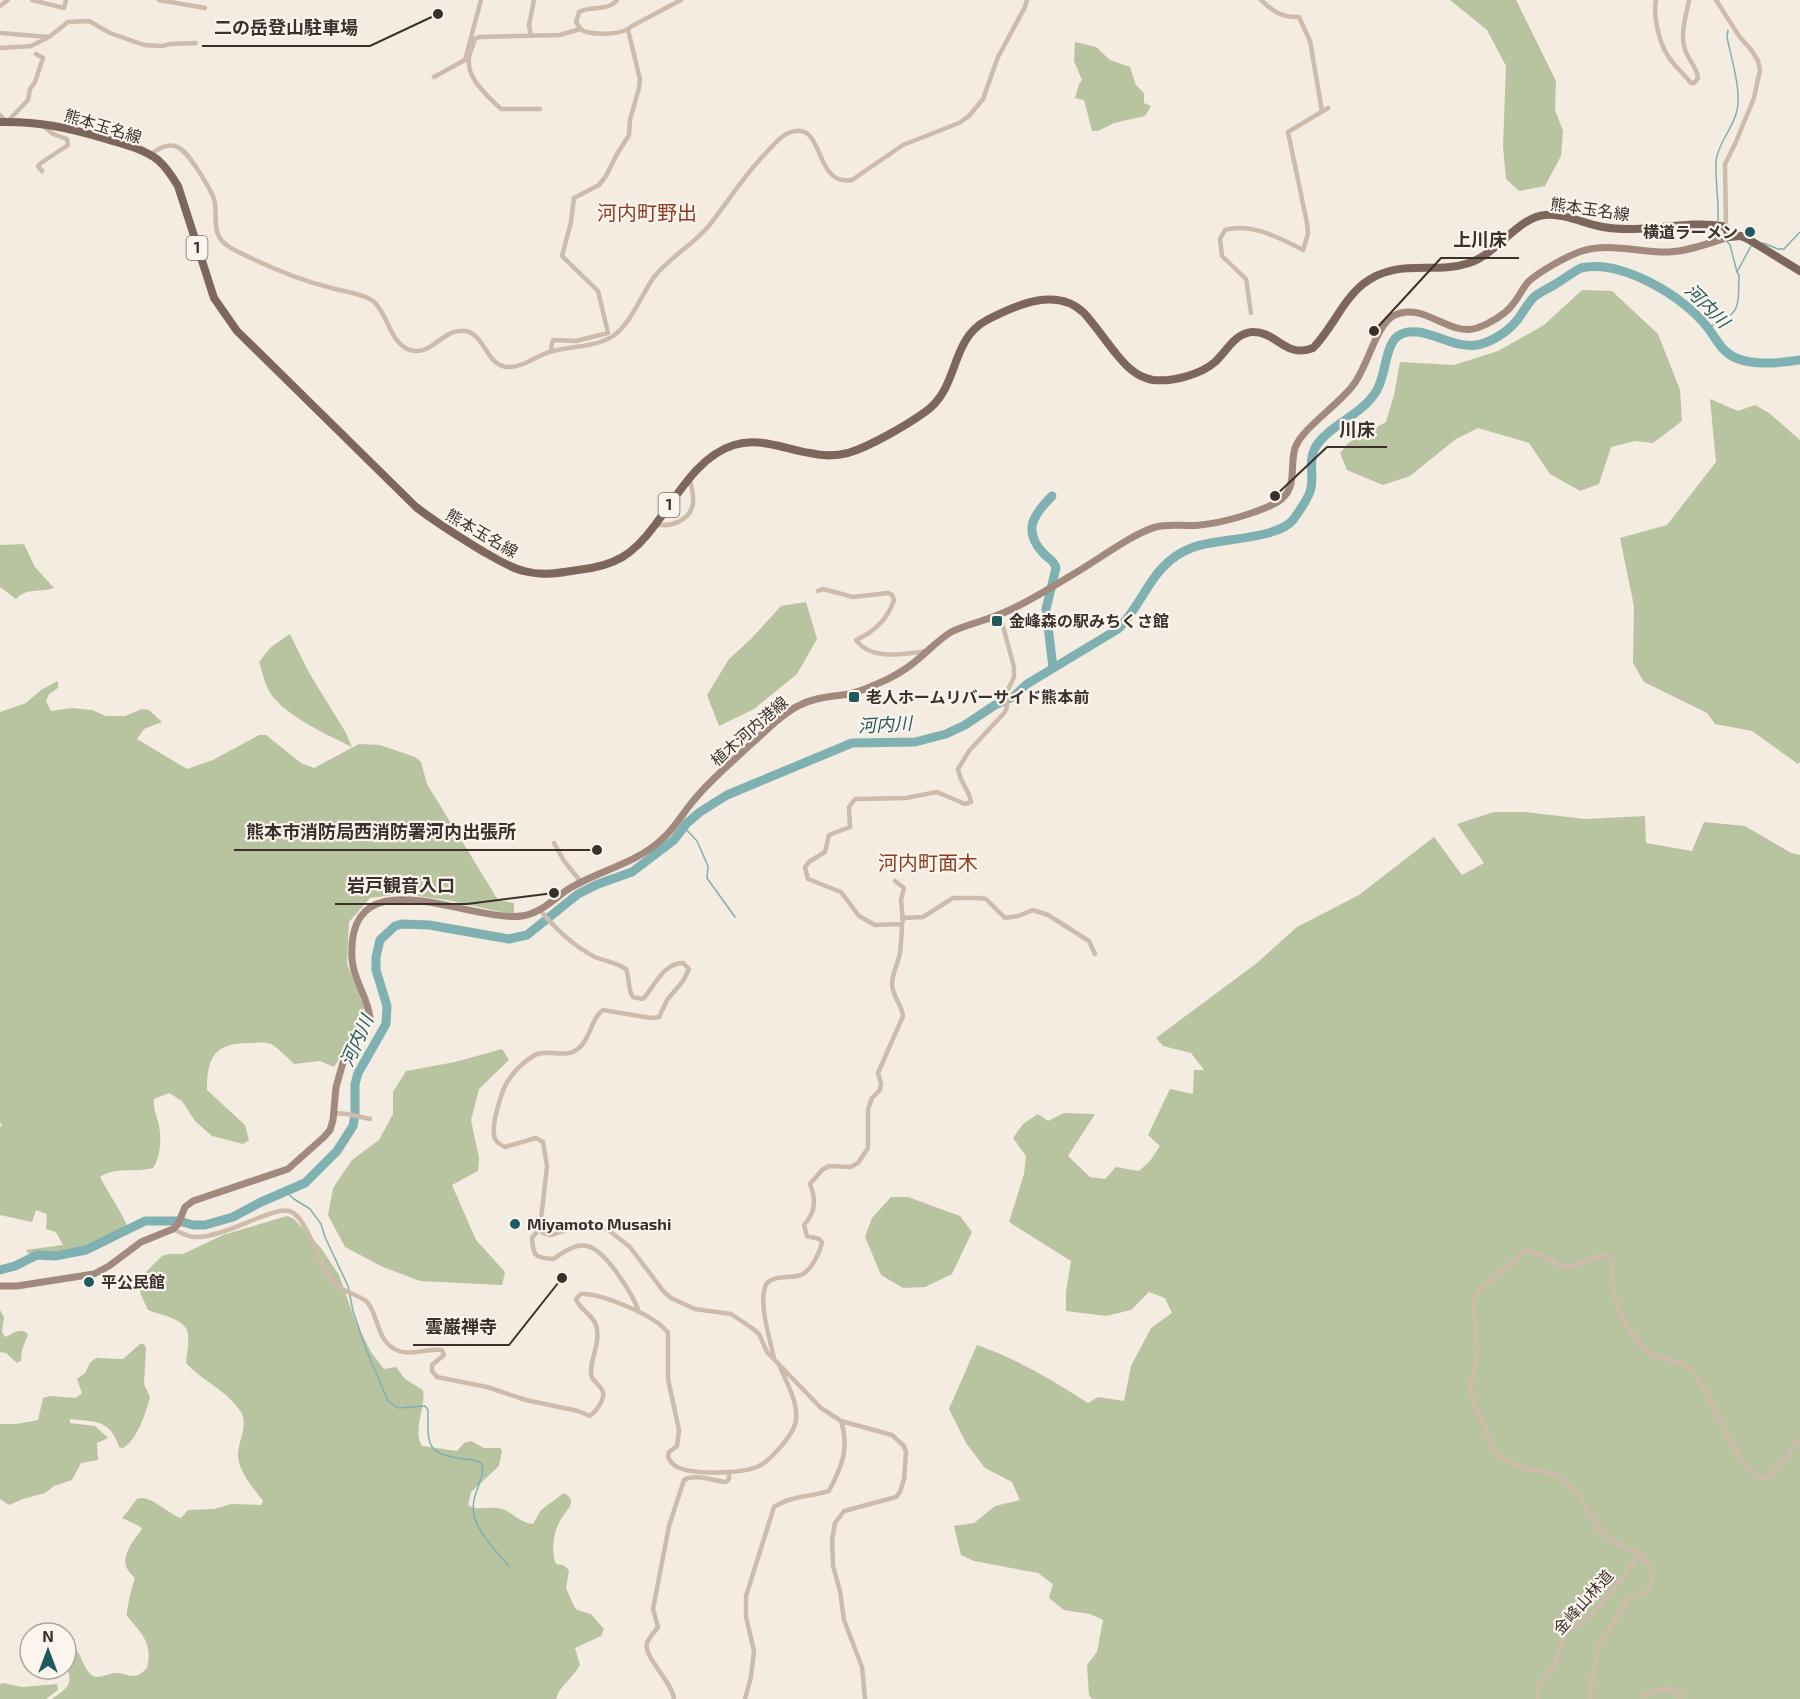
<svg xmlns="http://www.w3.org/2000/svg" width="1800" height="1699" font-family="'Exo 2','Noto Sans JP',sans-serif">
<rect width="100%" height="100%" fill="#f4ebe1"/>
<!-- green -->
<path fill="#b8c4a0" d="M1450,0H1516L1556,81L1555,110L1563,131L1561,156L1545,186L1519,191L1506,179L1503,146L1506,66L1487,30Z
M1075,42L1096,47L1110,60L1130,67L1136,85L1144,93V103L1151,106L1145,116L1114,123L1098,131H1092L1084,100L1075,98L1079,84L1082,80L1074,61Z
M1582,290L1612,291L1658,334L1680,390L1682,421L1653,443L1635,441L1611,447L1599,484L1580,491L1550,474L1529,443L1478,428L1456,439L1410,476L1383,485L1347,470L1340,453L1348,443L1386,422L1394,395L1400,362L1454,365L1498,351L1544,325Z
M1710,399L1738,411L1755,405L1769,413L1800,440V762L1798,764L1752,731L1715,724L1707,713L1644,682L1633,663L1634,606L1620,538L1667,525L1716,462Z
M24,544L35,567L54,588C39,593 27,587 16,599L0,587V545Z
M806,602L817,639L797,674L754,709L719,726L707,695L729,659L751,639L781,606Z
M290,634L308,671L346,733L352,747C328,735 280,714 268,689C264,681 262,670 259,662L271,647Z
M58,681V688L49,694L46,701L51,711L72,708L92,710L106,716H125L142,709L149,710L162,722L144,729L137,739L187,769L213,760L259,735H266L301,763L314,768L359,744L380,745L415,757L421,762L427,784L498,900L514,903V915L447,900L401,894L370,898L349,922L347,964L364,1006L362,1022L334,1067L320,1061L294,1064C288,1058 280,1050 273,1045C266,1041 257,1043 249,1043C214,1043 207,1058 207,1090L245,1125L249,1140L243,1144L212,1136L195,1121L182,1101L169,1093L154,1099C153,1108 156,1113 158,1122C162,1136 161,1156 153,1168C136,1173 115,1166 100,1177C109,1195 121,1210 128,1228C124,1232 119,1238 114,1241C90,1256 56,1257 29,1254L26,1250L63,1245L56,1232L46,1229L47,1214L36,1210L32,1222L0,1215V1128L2,1124L0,1123V712L26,703L41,690Z
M1494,812H1525L1585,819L1645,816L1646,843L1692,851L1704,822L1745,826L1791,853L1800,855V1699H1092L1089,1695L1087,1665L1097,1652L1103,1620L1090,1614L1064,1610L1049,1598L1053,1584L1038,1573L974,1561L961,1555L954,1526L974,1523L995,1506L1020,1500L1012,1482L985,1468L966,1443L949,1409L977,1345C1017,1359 1052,1380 1088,1403L1098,1397L1124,1401L1131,1366L1151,1328L1172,1313L1165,1298L1149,1292L1131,1310L1106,1316L1066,1311V1292L1071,1261L1009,1222L1024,1174L1026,1156L1013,1138L1023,1124L1038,1114L1048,1121L1064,1113L1095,1114L1068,1156L1090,1177L1105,1179L1116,1167L1139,1171L1150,1161L1160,1146L1148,1135L1170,1089L1193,1094L1194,1070H1204L1191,1053L1163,1046L1156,1038L1257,963L1297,927L1359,895L1434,837L1462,875L1484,863L1457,824Z
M502,1049L509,1060L479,1089L471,1120L479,1158L478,1171L452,1185L476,1240L505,1272L502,1285L420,1281L383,1267L345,1247L328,1215L333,1188L352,1160L379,1140L393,1114V1092L406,1071L455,1062Z
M891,1197H908L960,1216L972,1232L952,1274L925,1287L903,1288L881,1275L865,1237L872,1218Z
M287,1216L294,1219L321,1248L339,1275L356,1323L371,1352L384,1369L396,1367L405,1379L423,1390C426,1408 412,1430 422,1446L457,1451L464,1443L471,1441L484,1448H500L502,1451L499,1466L471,1492L468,1505C478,1512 490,1505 502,1509C514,1513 518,1522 533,1524L541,1510L564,1493C566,1494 570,1497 571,1500C572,1507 563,1515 560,1521C553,1533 551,1551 556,1564L563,1565L569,1570L566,1588L574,1606L577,1610L591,1614L604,1629L601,1636L575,1648L580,1665C573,1678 560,1685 556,1699H52C68,1687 73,1686 67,1666C65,1660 66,1652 66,1645C84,1647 80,1670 95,1677C102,1677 108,1674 115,1673C129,1673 134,1682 147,1668C153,1643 142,1634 127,1616C126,1611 133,1582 135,1578C132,1575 127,1570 126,1566C122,1554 135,1538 142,1529L139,1526L122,1518C127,1513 135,1501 137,1499C148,1493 170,1515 181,1518L188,1510L214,1509L231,1504L261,1505L263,1501C254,1489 239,1472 238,1457C237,1443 249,1426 241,1412C228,1391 201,1380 186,1363C187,1354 189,1343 188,1334C187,1319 160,1315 148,1310L141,1295L139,1287L140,1280L145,1273L162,1256L169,1254H183L223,1235Z
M0,1310L4,1317L2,1332L5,1337C12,1335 19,1326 28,1334L22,1350L21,1361L17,1363L6,1353L0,1352Z
M140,1344H144L146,1348L144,1384L150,1397C146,1413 137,1440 123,1448L119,1447C110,1419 96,1422 70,1419V1423L95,1426L108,1438L97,1443L98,1460L81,1463L72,1480L54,1486L45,1493L23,1499L9,1505L0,1499V1424H16L38,1420L43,1398L50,1396L76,1398L82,1393L77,1379L85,1373L90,1363L96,1358L123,1359Z
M3,1683L22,1687L57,1684L58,1690L46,1699H0V1684Z"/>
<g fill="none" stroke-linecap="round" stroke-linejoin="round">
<!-- stream -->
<path stroke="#7fb0b2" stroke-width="1.5" d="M1718,221C1719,201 1715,179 1716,161C1718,143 1731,131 1736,114C1743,94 1731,58 1727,37L1728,30
M1717,229L1722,237
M1763,243L1778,249H1784L1800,232
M1737,272L1751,246
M1708,328C1741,311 1738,312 1739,275L1737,272L1730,245L1726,240
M684,827L697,841L708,866L707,878L735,917
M286,1192L294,1199L310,1209L321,1224L325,1237L348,1286L353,1311L366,1349L388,1401L398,1408L425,1406L428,1410C428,1445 425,1454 464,1459C471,1460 477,1459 482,1464C484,1476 478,1486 475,1496C466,1524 493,1547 509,1566"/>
<!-- river -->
<path stroke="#7fb0b2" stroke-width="9" d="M1052,496C1033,515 1022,531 1044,554C1049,559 1054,560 1056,568L1046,609L1053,668
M0,1270L15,1266L37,1255L55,1256L86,1250L145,1221H179L193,1225H205L233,1217L261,1202L305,1183L337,1151L353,1126L355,1114V1084L358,1073L386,1024L387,1006L376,970V957L380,940L395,926L402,924L429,925L509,939L527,935L578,894L598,884L632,872L674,840L687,823L700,812L727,795L852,743L915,742L946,734L965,725L995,705L1013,697L1027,684L1118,629C1146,601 1151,562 1194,547C1218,538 1276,540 1293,520C1298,513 1310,496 1311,488C1314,475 1308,460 1315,448C1328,425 1362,416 1377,390C1386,375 1385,345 1398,336C1419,321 1452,350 1477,345C1492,342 1509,331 1518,319C1523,312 1528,303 1534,297C1540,292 1547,289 1554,285C1563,280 1571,273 1581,268C1621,259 1684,296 1708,328C1717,340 1722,352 1736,358C1754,366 1781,363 1800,360"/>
<!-- minor -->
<path stroke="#cdbbac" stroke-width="4.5" d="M32,0L64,8L66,0
M159,0L205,8
M617,0C608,12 591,5 579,12L576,22C579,27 581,31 587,32C599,35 623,35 632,26L681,0
M1261,0C1272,11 1283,18 1299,17L1310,41L1322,111
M1656,0C1653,17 1659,42 1668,56C1674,66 1684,74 1691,83H1694L1698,78C1697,68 1690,62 1686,52C1679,37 1686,16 1689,0
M1716,0L1739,36L1752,51L1758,61L1760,70L1754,98L1735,144L1725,164L1726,228
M0,6L8,0
M0,33L49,37L68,22L89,21L110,33L144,45L162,46L170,44L196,43
M531,36L529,25L534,0
M0,48L31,46L47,38
M434,77L465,60L481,0
M540,109H501C488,96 466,79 469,58C470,52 473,45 475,39L479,37L560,35L580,29
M0,115L7,122L28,100L30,89L35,82L43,58L36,54
M150,155C174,135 184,149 198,170C204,180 210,188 214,199C218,213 212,230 222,241C229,249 241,253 251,258C278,271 303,281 332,288C345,292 362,293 373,301C388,313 390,344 410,350C432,357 443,327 466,331C486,336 486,366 508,367C523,368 538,354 553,351C572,346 597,347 613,336C630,325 642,294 654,277C669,258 691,246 707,228C726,205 742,178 763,156C771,148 778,138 788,133C826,117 812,187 852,180L903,145L959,123L969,116L983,99L998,57L1025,7L1027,0
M42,171L38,166L41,163L68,145L67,139L53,134L42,125
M1251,313L1246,279L1222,256L1220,239L1225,230C1252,222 1281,239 1303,250L1308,234L1307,223L1288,132L1328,108
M552,351L551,347L553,340L576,341L608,333L598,291L562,256L571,222L574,198L599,185L606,176L617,154L629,135L630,120L639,88L640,79L628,30
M655,524C671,528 691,520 693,503C694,495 691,486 690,479
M818,591L823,589L853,597L888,593L892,595L894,600C888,618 874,632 856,640C872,662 905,653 928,651
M554,843L564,861L581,882
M895,881L904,888L901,900L903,921
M540,910C556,929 572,945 595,957C605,961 617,963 626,969C630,978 627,988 633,997L643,999C655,986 663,963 683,963L689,969L683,981L667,1000L659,1017L651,1018L603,1010C591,1018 591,1038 579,1048C565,1060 550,1048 535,1055C524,1061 512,1073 506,1084C501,1094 492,1123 494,1134C494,1141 499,1144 505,1147L536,1138L543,1142L547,1166L540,1228L543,1233L551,1235L581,1225L607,1229L630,1247L664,1292L671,1298L695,1309L731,1314L752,1328L759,1334L767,1352L821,1408L841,1421L892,1435L904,1446L906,1452L904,1479L900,1492L896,1497L844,1511L835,1523L832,1540L833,1566L840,1591L844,1620L862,1667L865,1699
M902,918L923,917L953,898H980L986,899L1005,918L1018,916L1033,910L1048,915L1089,941L1095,954
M334,1113L347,1114L370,1119
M540,1228L532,1238C533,1255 534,1258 553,1259C563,1253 575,1243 587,1246C606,1250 633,1295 639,1312
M173,1229C179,1232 186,1236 194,1237C222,1239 273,1206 289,1211C300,1214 306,1230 311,1239C319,1255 326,1279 342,1289C349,1293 360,1296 366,1301C378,1312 376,1338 393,1348C408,1358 426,1348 442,1350L444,1355L432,1365V1371L437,1377L487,1387L526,1400L578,1411L590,1416C596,1411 601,1405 603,1397C605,1388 595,1384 592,1377C587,1364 602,1344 596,1325C592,1314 580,1310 576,1299L581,1294C601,1293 657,1316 668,1333V1379L679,1430L677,1446L669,1452L668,1457C670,1461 673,1465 677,1467C694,1475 742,1474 759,1466C771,1460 795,1433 796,1420C798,1402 787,1383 780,1367
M774,1358C770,1339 759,1306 765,1287C769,1273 793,1280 803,1274C812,1269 820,1252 822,1242L819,1239L807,1236L804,1225C816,1212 816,1199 810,1184L822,1170L829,1166L851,1167L858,1163L868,1148V1109L872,1098L880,1090L881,1084L878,1073L903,1016C901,1003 893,997 892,985C892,972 898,964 900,953C901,943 902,933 902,924L875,925L859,916L841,892L808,879L805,867L810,861L825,852L829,835L850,827L849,807L855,799L906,798L937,792L965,804L971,802C969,789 960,783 958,769L969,751L1005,712L1007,707L1006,694L1014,677V667L1000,615
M1643,1697C1656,1691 1668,1683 1680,1693V1699
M674,1699C672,1681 643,1657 647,1643C649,1637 655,1632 658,1627L653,1609L669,1526L684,1480C695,1473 713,1481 726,1482L729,1479V1472
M745,1699L751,1677L754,1651L746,1617V1596L774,1507C790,1496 810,1497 829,1491C841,1468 850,1449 841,1421
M1538,1699V1685L1555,1665L1564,1635L1594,1613L1640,1555
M1591,1699L1590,1691L1598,1648L1601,1642L1629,1598L1647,1591L1652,1585C1652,1578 1652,1569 1648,1563C1638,1548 1614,1546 1602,1533C1597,1527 1594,1520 1590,1513C1585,1503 1570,1485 1561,1478C1550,1470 1534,1472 1521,1467C1486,1453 1494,1446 1481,1417C1477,1408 1471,1401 1471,1392C1470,1378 1477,1365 1477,1351C1478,1331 1470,1311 1477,1292L1526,1250C1541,1251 1552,1265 1566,1266C1582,1267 1594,1254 1608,1254C1616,1264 1612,1273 1613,1285C1614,1297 1618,1309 1624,1319C1630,1330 1637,1345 1648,1352C1660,1360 1680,1359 1690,1369C1696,1375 1701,1385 1706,1392C1716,1409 1743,1477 1762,1478C1778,1479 1786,1449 1800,1441"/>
<!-- secondary -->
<path stroke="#a18a7d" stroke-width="7" d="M0,1286H17L94,1274L109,1266L141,1242L173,1229L178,1224L185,1207L193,1201L288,1169L324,1137L330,1130L333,1120L336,1087L344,1059L370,1018C368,997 353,980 352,959C346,853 469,923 522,916C539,914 553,900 567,890C597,871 633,865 660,841C674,830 682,814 694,800C710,780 731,763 750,745C765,732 780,715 798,706C814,697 831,697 849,694C863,691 877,684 890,678C897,674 905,670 912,664C926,654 938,639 953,631C969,624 987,620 1003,613C1027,603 1050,588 1072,575C1095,562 1133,533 1156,527C1170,523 1186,527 1200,525C1222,523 1257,513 1276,503C1299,490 1289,468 1295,448C1302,428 1340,404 1354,384C1368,365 1376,326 1393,316C1423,300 1448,337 1477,328C1489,324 1506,314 1513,304C1519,297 1522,289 1528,282C1540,271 1567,256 1582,251C1610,242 1640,253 1669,252C1689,251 1710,243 1729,237"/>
<!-- primary -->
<path stroke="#7d675c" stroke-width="8" d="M0,122C38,121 70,128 106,139C124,144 143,149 158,160C167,168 172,176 178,186L214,298L237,331L416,507C438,524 461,538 484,552C497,559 510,568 524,571C542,576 560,573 578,570C615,566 633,555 655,525C677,496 698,456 734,445C760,437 785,449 810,453C822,456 836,456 848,453C869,447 907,425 925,412C960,388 949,340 987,320C1016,305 1057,286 1084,313C1096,326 1106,342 1118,356C1127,367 1137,377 1153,380C1172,382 1200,375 1215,362C1226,352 1235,333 1252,332C1277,331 1285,359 1313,348C1332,329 1342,301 1363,284C1398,257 1433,275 1469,263C1497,254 1518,217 1545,215C1564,213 1585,224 1603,227C1642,234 1686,220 1722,226L1726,228L1729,237L1741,236L1748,239L1800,271"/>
</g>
<!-- markers -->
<g fill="#1f5a5e" stroke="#fbf5ee" stroke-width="2">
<circle cx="1750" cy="232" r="6"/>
<rect x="991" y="615" width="12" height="12" rx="3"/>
<rect x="848" y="691" width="12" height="12" rx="3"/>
<circle cx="515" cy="1224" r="6"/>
<circle cx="89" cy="1282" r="6"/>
</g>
<g text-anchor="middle" stroke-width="4.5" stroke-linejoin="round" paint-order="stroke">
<!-- shield labels -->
<g fill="#fbf5ee" stroke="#756b66" stroke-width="1.5">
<rect x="186.5" y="236" width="21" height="24" rx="4.5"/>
<rect x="658.5" y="493" width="21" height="24" rx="4.5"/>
</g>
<g font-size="15" font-weight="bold" fill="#3b302b">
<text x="197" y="253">1</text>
<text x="669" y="510">1</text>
</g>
<!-- street labels -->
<g font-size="16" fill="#3b302b" stroke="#fbf5ee">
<text transform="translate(103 126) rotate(17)" y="6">熊本玉名線</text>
<text transform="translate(1590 209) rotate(8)" y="6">熊本玉名線</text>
<text transform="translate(482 533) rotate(30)" y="6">熊本玉名線</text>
<text transform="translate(749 731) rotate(-41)" y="6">植木河内港線</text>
<text transform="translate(1583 1602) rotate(-48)" y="6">金峰山林道</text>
</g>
<!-- poi labels -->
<g font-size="16" font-weight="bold" fill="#3b302b" stroke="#fbf5ee" text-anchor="start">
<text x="1738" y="238" text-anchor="end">横道ラーメン</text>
<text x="1009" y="627">金峰森の駅みちくさ館</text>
<text x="866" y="703">老人ホームリバーサイド熊本前</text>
<text x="527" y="1230">Miyamoto Musashi</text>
<text x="101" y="1288">平公民館</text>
</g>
<!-- water labels -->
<g font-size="18" font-style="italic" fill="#1f5a5e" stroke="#fbf5ee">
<text transform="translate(1707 306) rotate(45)" y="6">河内川</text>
<text transform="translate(885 725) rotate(-3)" y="6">河内川</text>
<text transform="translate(357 1041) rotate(-66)" y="6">河内川</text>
</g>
<!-- quarter labels -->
<g font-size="20" fill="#8c3b22" stroke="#fbf5ee">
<text x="647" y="220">河内町野出</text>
<text x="928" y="870">河内町面木</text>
</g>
</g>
<!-- callouts -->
<path fill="none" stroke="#3b302b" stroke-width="2" d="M438 14L370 46H202M1374 331L1441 258H1519M1275 496L1327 447H1387M597 850L528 850H234M554 893L467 904H335M562 1278L509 1345H413"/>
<g fill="#3b302b" stroke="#fbf5ee" stroke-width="2">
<circle cx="438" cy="14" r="6"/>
<circle cx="1374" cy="331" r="6"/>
<circle cx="1275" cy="496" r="6"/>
<circle cx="597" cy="850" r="6"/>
<circle cx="554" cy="893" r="6"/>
<circle cx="562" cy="1278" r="6"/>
</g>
<g font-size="18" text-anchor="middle" font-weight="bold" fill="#3b302b" stroke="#fbf5ee" stroke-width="4.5" stroke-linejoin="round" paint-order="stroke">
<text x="286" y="34">二の岳登山駐車場</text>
<text x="1480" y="246">上川床</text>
<text x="1357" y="436">川床</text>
<text x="381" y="838">熊本市消防局西消防署河内出張所</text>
<text x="401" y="892">岩戸観音入口</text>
<text x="461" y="1333">雲巌禅寺</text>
</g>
<!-- north arrow -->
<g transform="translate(48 1651)"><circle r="28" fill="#fbf5ee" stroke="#aea6a0" stroke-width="1.5"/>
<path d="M0-4.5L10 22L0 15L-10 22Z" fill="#1f5a5e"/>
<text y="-9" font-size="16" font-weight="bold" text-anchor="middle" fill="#3b302b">N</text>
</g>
</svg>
